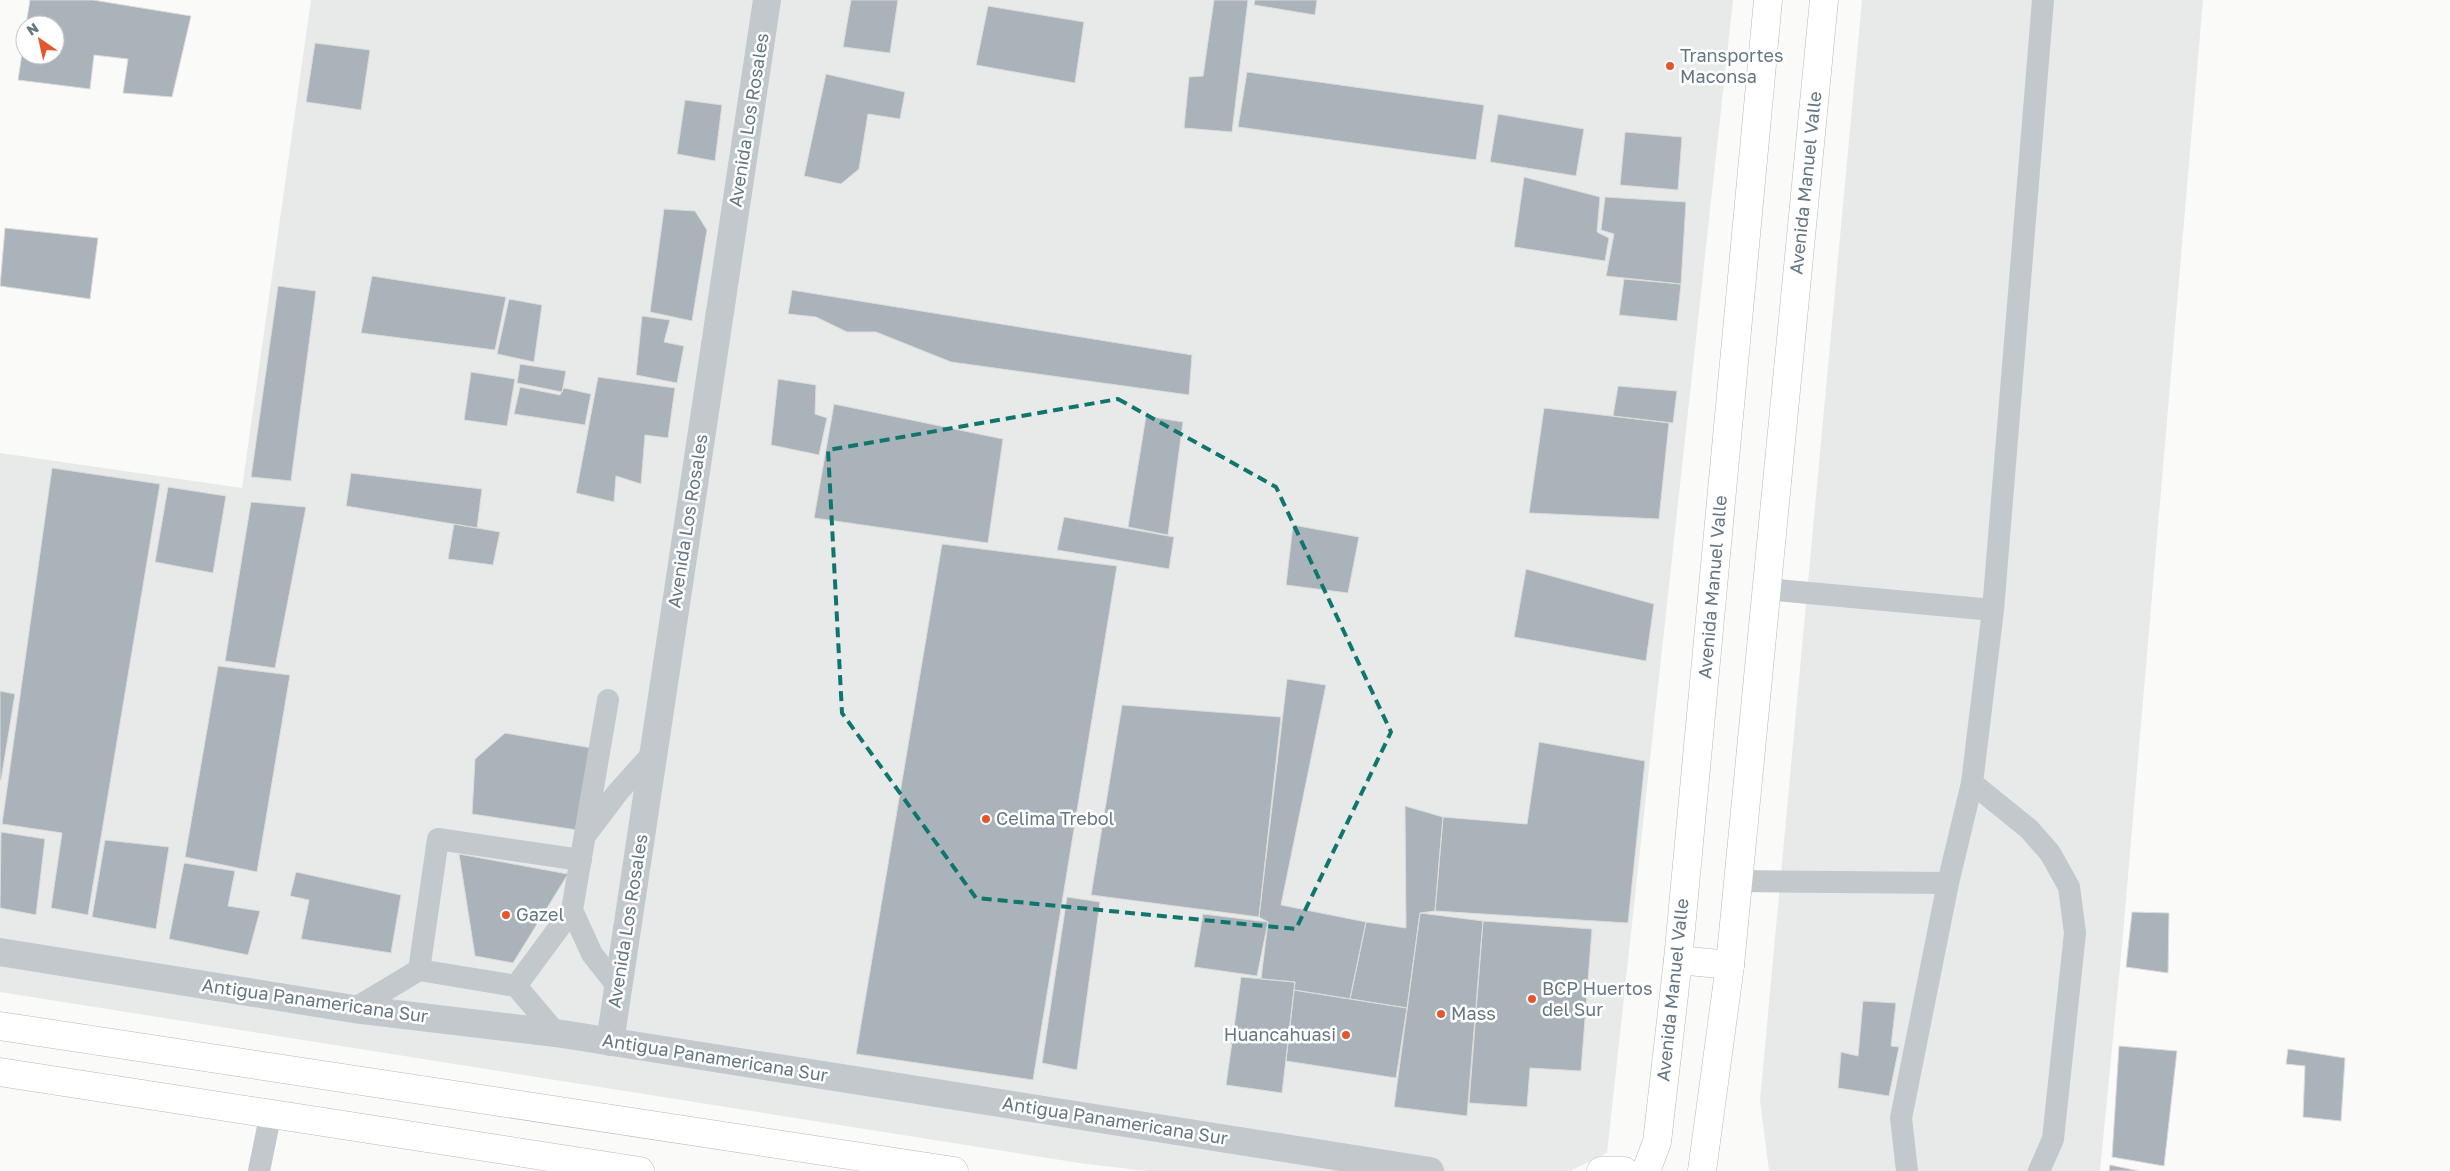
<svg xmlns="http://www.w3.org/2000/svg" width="2450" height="1171" font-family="'Golos Text',sans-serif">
<rect width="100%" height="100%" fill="#fafaf8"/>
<!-- built -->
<path fill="#e8e9e9" d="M311,0H1733L1607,1153L1570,1171H1146L1079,1163L0,992V453L242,488Z
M1862,0H2203L2122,946L2100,1171H1769L1760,1100Z"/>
<!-- building -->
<path fill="#aab3b9" stroke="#dcdcda" d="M30,0H93L191,16L172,97L123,93L128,59L94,55L90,89L18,80L25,34V55H55V25H26Z
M851,0H898L890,53L843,47Z
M1214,0H1248L1232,132L1184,128L1189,77L1203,76Z
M1255,0H1317L1315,15L1254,5Z
M988,6L1084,22L1075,83L976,65Z
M315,43L370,50L361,110L306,102Z
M1247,72L1484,105L1476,160L1238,127Z
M826,74L905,92L900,119L868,114L859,169L841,184L804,176Z
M685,100L722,105L715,161L677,154Z
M1498,114L1584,129L1576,176L1490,162Z
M1625,132L1682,137L1678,190L1620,185Z
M1524,177L1600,197L1597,232L1609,238L1605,261L1514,247Z
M1605,197L1686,202L1681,284L1606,276L1614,234L1601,230Z
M664,209L695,211L707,230L692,321L650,312Z
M5,228L98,238L90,299L0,286Z
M372,276L506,297L495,350L361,333Z
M1624,279L1681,284L1677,321L1619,315Z
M278,286L316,291L291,481L251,477Z
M792,290L1192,355L1189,395L951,362L876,332H847L816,317L788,314Z
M509,299L542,305L534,362L497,354Z
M642,316L670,320L664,342L684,346L677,383L636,375Z
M520,364L566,371L562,392L517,383Z
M471,372L515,379L507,426L464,420Z
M598,377L675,388L668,438L645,435L641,484L616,476L614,502L576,493Z
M778,379L816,385L815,414L827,418L819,455L771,445Z
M1618,386L1677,391L1673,423L1613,416Z
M520,387L560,395L564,388L591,394L585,425L514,414Z
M834,404L1003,439L988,543L814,518Z
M1544,408L1669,423L1659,519L1529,513Z
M1146,416L1183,422L1168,535L1128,527Z
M52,468L160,484L88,915L51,908L62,833L2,824Z
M351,473L482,489L477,528L346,506Z
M168,487L226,496L213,573L155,562Z
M251,502L306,507L275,668L225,661Z
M1064,517L1174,537L1169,569L1057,550Z
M454,524L500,532L493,565L448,559Z
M1293,525L1359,537L1348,593L1286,585Z
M942,544L1117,566L1033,1080L856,1054Z
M1526,569L1654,604L1646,661L1514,637Z
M218,666L290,675L257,872L185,857Z
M1287,679L1326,685L1281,905L1366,922L1350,999L1294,990L1295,982L1261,979L1268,922L1259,917Z
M0,691L15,694L1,780H0Z
M1122,705L1281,717L1259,917L1091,895Z
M505,733L592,748L577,830L472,814L475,759Z
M1539,742L1645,761L1628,923L1435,911L1443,817L1527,824Z
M1405,806L1443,817L1435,911L1420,913L1407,1008L1350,999L1366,922L1406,928Z
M1,832L45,839L36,915L0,908Z
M105,840L169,847L156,929L92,917Z
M459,854L568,874L513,963L475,956Z
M184,863L235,871L228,906L260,911L248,955L169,939Z
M296,872L401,895L391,953L301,939L309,900L290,896Z
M1067,897L1100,902L1077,1070L1042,1063Z
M2132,912L2169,913L2168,973L2126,967Z
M1420,913L1483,921L1467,1116L1394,1107Z
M1203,914L1268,922L1257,976L1194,967Z
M1483,921L1592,929L1581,1071L1530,1068L1527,1107L1469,1103Z
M1241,977L1295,982L1282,1093L1226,1085Z
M1294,990L1407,1008L1396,1078L1286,1061Z
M1863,1001L1896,1003L1891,1046L1899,1047L1889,1096L1838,1088L1841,1052L1858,1056Z
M2119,1046L2177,1051L2164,1166L2112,1157Z
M2288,1049L2345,1058L2341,1121L2303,1117L2305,1066L2286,1064Z
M2110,1165L2139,1171H2109Z"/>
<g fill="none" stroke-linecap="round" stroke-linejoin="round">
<defs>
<path id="secondary" d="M1678,960L1730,965"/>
<path id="primary" d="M0,1026L954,1171
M0,1072L640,1171
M1601,1171H1624
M1646,1171L1657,1142L1678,960L1768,0
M1702,1171L1730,965L1824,0"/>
</defs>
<!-- secondary casing -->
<use href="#secondary" stroke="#b3babf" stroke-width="29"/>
<!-- primary casing -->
<use href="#primary" stroke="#b5babe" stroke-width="29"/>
<!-- service -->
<path stroke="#c3c8cc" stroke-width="22" d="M1766,589L1993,610
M587,833L618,792L653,753
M1738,881L1948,883
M572,910L592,954L618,987
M419,970L438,839L581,860
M516,986L572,910L608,700
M354,1009L419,970L516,986L556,1033
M259,1171L271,1112
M1907,1171L1901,1118L1948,883L1972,783
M2039,1171L2053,1139L2075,933L2069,887L2050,853L2029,829L1972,783L1993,610L2043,0"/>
<!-- minor -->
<path stroke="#c3c8cc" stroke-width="28" d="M610,1042L767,0"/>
<!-- tertiary -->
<path stroke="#c3c8cc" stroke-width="28" d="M0,952L354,1009L556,1033L1430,1171"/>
<!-- secondary -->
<use href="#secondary" stroke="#fff" stroke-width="28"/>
<!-- primary -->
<use href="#primary" stroke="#fff" stroke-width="28"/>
</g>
<!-- marked area -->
<path fill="none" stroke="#0f766e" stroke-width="4" stroke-dasharray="10 6" stroke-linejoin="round" d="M1118,399L1276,487L1391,732L1296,929L976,898L842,713L828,450Z"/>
<!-- markers -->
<g fill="#e4572e" stroke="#fff" stroke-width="2">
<circle cx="1670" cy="66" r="5"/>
<circle cx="986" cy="819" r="5"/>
<circle cx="506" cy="915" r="5"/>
<circle cx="1532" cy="999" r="5"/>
<circle cx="1441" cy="1014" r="5"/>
<circle cx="1346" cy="1035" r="5"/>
</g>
<g text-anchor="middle" stroke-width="5" stroke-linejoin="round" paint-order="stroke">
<!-- poi labels -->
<g font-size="18" fill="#657683" stroke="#fff" text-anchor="start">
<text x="1680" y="62">Transportes<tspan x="1680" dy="21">Maconsa</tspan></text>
<text x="996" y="825">Celima Trebol</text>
<text x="516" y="921">Gazel</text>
<text x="1542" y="995">BCP Huertos<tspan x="1542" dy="21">del Sur</tspan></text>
<text x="1451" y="1020">Mass</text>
<text x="1336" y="1041" text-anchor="end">Huancahuasi</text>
</g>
<!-- street labels -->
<g font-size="18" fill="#657683" stroke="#fff">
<text transform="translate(749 120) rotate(-81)" y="6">Avenida Los Rosales</text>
<text transform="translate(1806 183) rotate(-84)" y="6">Avenida Manuel Valle</text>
<text transform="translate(688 521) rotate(-81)" y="6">Avenida Los Rosales</text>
<text transform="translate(1713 587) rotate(-85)" y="6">Avenida Manuel Valle</text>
<text transform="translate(628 921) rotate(-81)" y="6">Avenida Los Rosales</text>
<text transform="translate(1673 990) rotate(-84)" y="6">Avenida Manuel Valle</text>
<text transform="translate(315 1001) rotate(8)" y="6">Antigua Panamericana Sur</text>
<text transform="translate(715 1058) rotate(9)" y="6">Antigua Panamericana Sur</text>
<text transform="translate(1115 1121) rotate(9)" y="6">Antigua Panamericana Sur</text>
</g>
</g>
<!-- north arrow -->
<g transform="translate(40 40) rotate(326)"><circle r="24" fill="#ffffff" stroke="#c1c8cd"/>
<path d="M0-4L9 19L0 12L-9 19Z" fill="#e4572e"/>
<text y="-8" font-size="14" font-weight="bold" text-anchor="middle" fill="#657683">N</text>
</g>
</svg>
